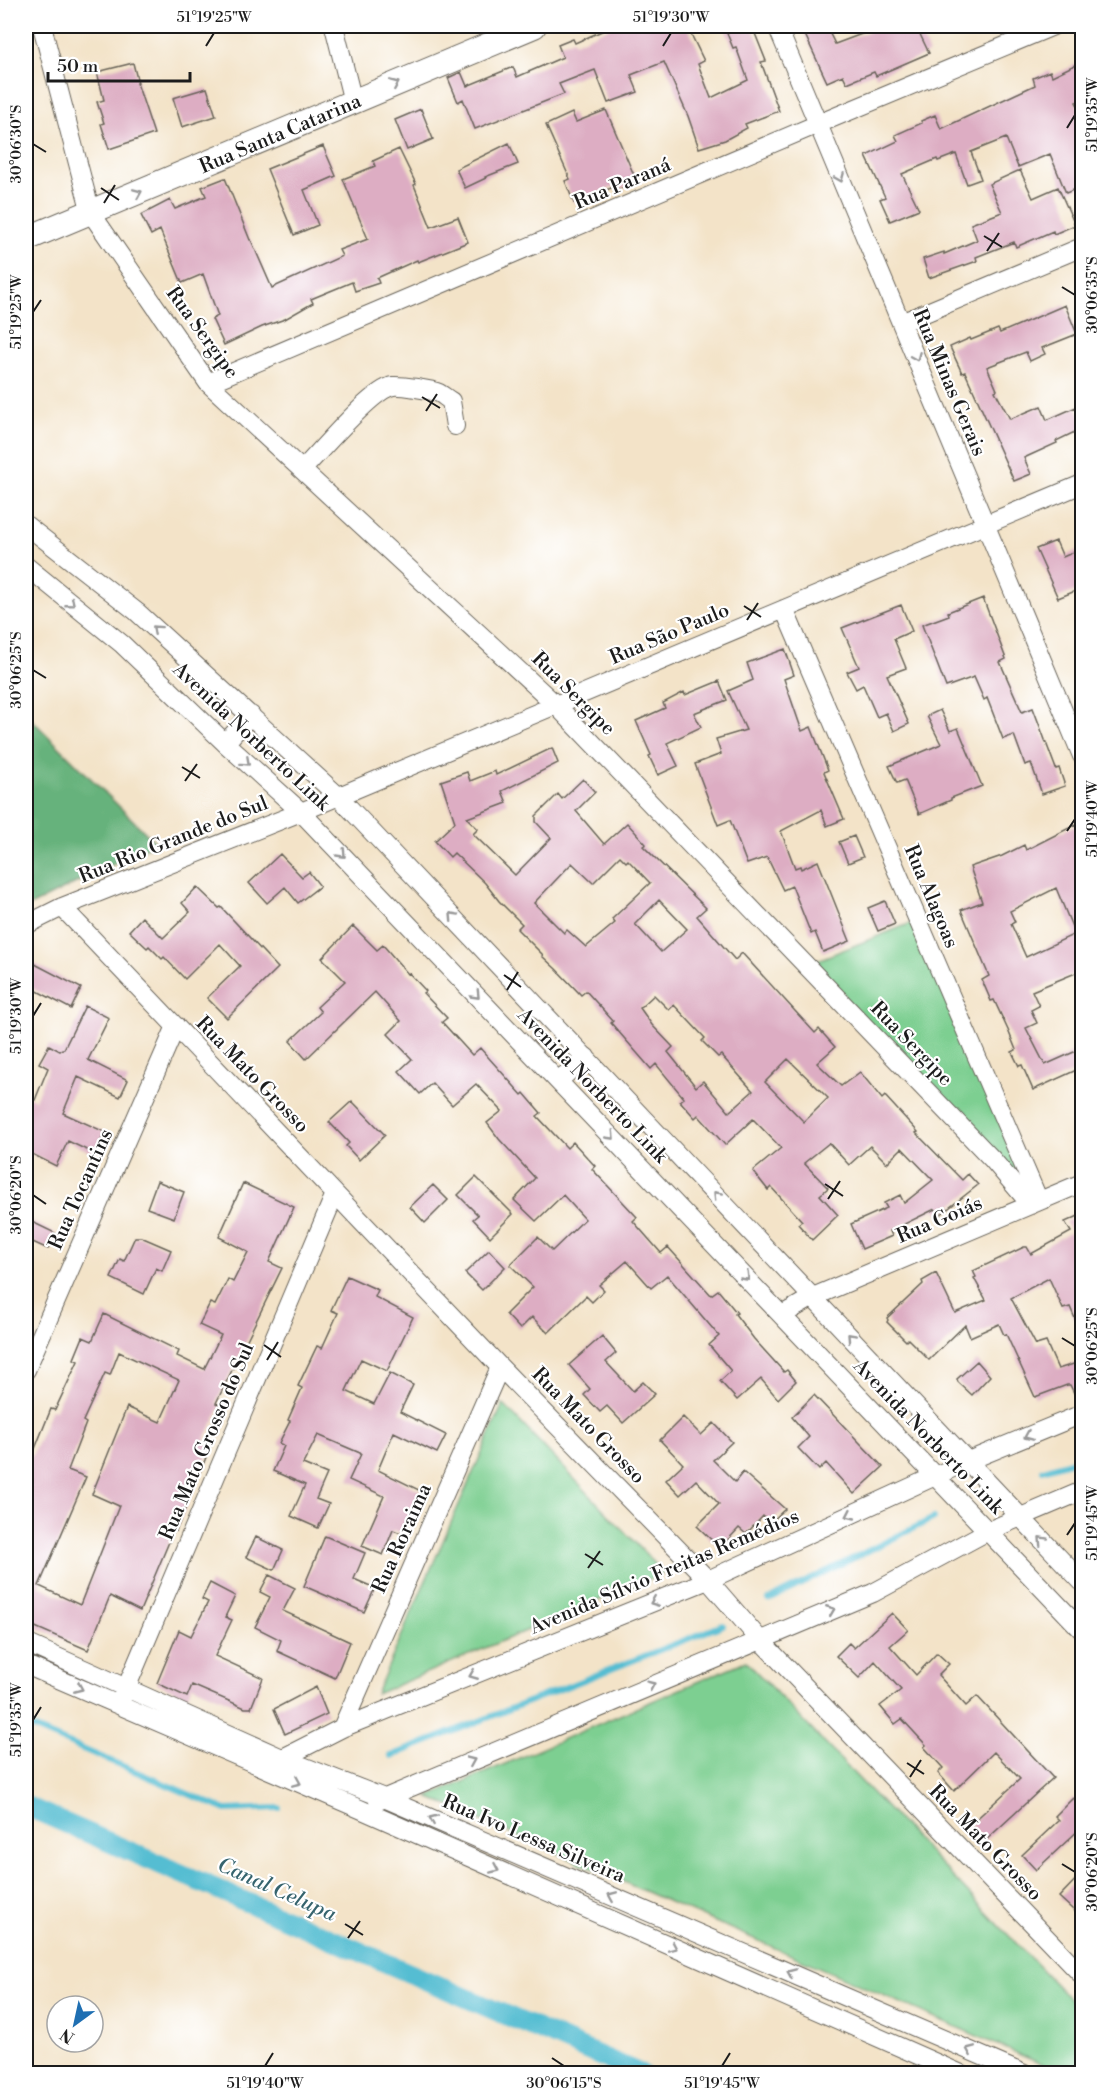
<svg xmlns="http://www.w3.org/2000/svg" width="1108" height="2099" font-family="'Libre Bodoni',serif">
<rect width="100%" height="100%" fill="#fff"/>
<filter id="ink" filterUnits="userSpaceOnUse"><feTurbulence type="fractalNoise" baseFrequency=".0167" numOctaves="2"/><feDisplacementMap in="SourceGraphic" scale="12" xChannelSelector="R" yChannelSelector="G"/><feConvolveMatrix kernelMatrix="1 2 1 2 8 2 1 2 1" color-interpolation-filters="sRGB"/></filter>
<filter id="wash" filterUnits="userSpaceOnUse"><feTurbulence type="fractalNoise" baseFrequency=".008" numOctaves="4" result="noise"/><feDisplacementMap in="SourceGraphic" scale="24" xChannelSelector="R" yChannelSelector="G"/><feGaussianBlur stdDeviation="1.35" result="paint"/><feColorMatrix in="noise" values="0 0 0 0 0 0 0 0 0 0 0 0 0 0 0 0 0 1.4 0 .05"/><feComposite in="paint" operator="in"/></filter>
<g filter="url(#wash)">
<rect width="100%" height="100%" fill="#f3e3c8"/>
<!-- green -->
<path fill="#7dcf91" stroke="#4c7656" stroke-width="1.5" d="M914,922L1028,1186L995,1156L810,963Z
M503,1404L664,1573L376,1694Z
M746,1661L1082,2012V2073H1062L428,1797Z"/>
<!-- forest -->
<path fill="#66b27b" stroke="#41674c" stroke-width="1.5" d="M26,714L156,843L26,908Z"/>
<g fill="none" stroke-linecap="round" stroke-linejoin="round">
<!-- stream -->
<path stroke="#55bdd2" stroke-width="6" d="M1043,1470L1082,1458
M769,1600L934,1518
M26,1725L226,1810L279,1808
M391,1756L723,1625"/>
<!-- canal -->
<path stroke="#55bdd2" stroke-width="20" d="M26,1806L641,2074"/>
</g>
<g id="blocks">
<!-- building -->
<path fill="#ddadc3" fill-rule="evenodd" d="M613,26H687L704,61L698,64L711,98L748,80L736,47L733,48L724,26H752L766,61L761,62L779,111L745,124L747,128L725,140L699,148L688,116L664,62L631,75L638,92L608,103L595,70L559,84L564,94L475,129L463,99L458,102L448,78L461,72L467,86L513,67L517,77L563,57L558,45L573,39L575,43Z
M801,26H826L835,44L883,26H916L929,53L876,76L874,72L847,83L843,75L827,82Z
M1083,61V99L1076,102L1083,115V186L1066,193L1050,154L1018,167L1006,138L971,152L981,179L967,184L956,154L938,161L937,159L902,174L919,209L890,221L880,199L885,197L866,156L898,141L895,135L922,123L921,121L935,115L941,129L1035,85L1033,78L1050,71L1052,76Z
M133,63L138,83H137L154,134L109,149L101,124L104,123L97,102L104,100L97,72Z
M207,88L216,116L182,127L173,98Z
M421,109L433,139L407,150L395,120Z
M606,110L637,182L617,190L616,186L574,203L565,181L570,179L546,125L572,113L576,122Z
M509,143L518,164L485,177L486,178L465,188L456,169Z
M323,146L336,176L304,190L318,225L294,235L267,169Z
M399,149L416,184L414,185L431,227L458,217L468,242L418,262L417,260L377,278L379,283L355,291L352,282L311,299L313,303L285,319L262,327L224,345L212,319L218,316L203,274L182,283L160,230L151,235L141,215L170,200L175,209L206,196L202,187L225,178L250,240H251L272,288L342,256L339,250L368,239L343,179L375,166L373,161Z
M1020,170L1033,198L1058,187L1075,225L1054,234L1053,231L1016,247L1014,242L976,257L977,261L929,278L923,259L944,252V254L977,240L971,224L1002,212L989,184Z
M1065,305L1077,334L1042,348L1045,354L1030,361L1026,352L987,367L997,390L995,391L1010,419L1041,406L1047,420L1076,407L1083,421V428L1056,441L1057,443L1024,458L1031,474L1014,481L965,372L962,373L950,347L970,338L971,340L998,329L1000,333Z
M1056,541L1063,557L1083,548V588L1058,598L1036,549Z
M983,598L1006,659L1000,662L1022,712L1033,708L1056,769L1059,768L1065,786L1042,794L1031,763L1025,765L1014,735L1003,739L987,698L984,700L974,677L946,687L922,625L949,615L948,612Z
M901,605L912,631L894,639L906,668L887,675L909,724L894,731L886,713L877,717L863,685L856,689L847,672L859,667L842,628Z
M785,649L794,675L784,679L802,731L811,727L828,770L824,772L844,819L827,826L821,810L781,831L795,868L800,866L801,869L818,861L850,941L823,952L815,932L811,934L792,886L783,890L767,857L747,864L730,820L718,825L695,764L721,754L716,739L746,730L728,691L753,680L747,663Z
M719,681L727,700L694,713L701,727L667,743L678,766L658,775L649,756L651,755L636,721L665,708L663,703L684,692L685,695Z
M940,710L950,731L958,728L982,786L951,798V800L919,814L905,780L897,783L889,766L941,744L927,716Z
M552,748L558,763L502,791L507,803L467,818L478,829L473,834L515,875L551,838L536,822V816L558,794L562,799L583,779L595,792L576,811L604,844L627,823L646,844L643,846L706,908L697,916L735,960L742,953L815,1033L819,1029L835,1047L817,1063L841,1086L860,1072L882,1099L885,1096L918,1132L916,1133L962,1180L968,1174L978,1185L940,1215L935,1209L890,1231L892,1236L862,1249L851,1224L887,1208L884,1203L900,1195L904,1203L933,1180L902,1148L887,1163L870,1146L849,1165L829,1143L804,1163L828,1188L820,1195L838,1215L812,1240L798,1224L802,1221L771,1187L768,1190L753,1171L781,1148L753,1119L725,1145L698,1115L695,1118L680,1101L684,1098L656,1064L651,1069L611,1023L613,1021L586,991L581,995L556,969L542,956L543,955L517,929L522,924L499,901L485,883L454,853L450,857L435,841L455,822L441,781L467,772L470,781L495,771L496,775ZM620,856L626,862L628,860L650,883L612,919L615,923L586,947L567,930L564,933L534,903L572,863L593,883ZM659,900L687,929L661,952L635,924ZM654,995L669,1010L674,1005L705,1038L702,1041L718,1057L721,1055L753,1091L729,1112L703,1081L696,1087L668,1052L673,1047L652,1025L640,1008ZM788,1059L828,1098L804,1122L765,1082Z
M1075,825L1083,839V970L1032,991L1039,1006L1031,1010L1037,1023L1026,1028L1045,1065L1083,1048V1067L1033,1090L1022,1065L1019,1066L1012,1052L1016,1050L1008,1030L994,1000L991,1001L982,980L989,976L961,910L982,902L970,867L1002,856L1024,845L1026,850ZM1056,888L1075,934L1026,957L1011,924L1015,922L1010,911Z
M854,836L863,857L848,863L839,842Z
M280,854L302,877L309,872L320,886L298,903L285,887L267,903L249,883Z
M197,887L219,908L221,907L278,968L227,1018L207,998L240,966L220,944L185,979L164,957L162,959L149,946L147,948L129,931L142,917L163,938L190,912L182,903Z
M885,901L895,924L878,931L868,908Z
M353,926L377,950L383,945L408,974L409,973L426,991L423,993L447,1018L442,1022L472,1055L480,1048L522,1095L524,1093L541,1113L537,1116L567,1148L573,1142L595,1166L592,1169L637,1217L633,1221L661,1253L668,1247L711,1295L718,1290L737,1313L735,1314L754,1339L784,1372L787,1370L796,1381L778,1399L761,1379L737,1400L720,1381L731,1371L709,1345L719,1336L667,1275L651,1288L627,1261L599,1285L604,1290L592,1302L586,1296L548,1333L532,1317L520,1329L506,1314L533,1287L510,1265L538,1237L552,1251L585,1219L563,1195L536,1221L514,1200L535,1178L499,1139L487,1123L502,1111L476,1084L452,1105L432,1083L420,1094L399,1071L412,1059L388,1034L401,1021L375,992L306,1059L290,1041L321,1012L317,1007L345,981L322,958Z
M33,963L81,988L71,1009L26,985V977Z
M85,1006L109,1018L88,1060L128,1080L120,1097L78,1077L63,1113L105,1132L95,1154L68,1141L56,1166L26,1151V1095L35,1100L48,1068L39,1063L49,1045L60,1051L62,1049H64Z
M352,1101L385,1135L359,1160L346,1146L349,1143L329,1122Z
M476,1177L513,1214L490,1237L473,1219L478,1215L458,1195Z
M157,1181L184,1192L174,1218L147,1208Z
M243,1183L294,1207L269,1262L282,1268L216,1403L221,1405L204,1441L211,1445L176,1531L174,1530L140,1611L110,1596L88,1650L26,1623V1454L32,1456L51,1409L55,1410L78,1361L74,1359L83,1337L92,1341L104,1314L179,1351L177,1356L204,1369L221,1335L199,1325L210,1303L215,1305L228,1279L233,1282L248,1252L219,1237ZM119,1352L179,1380L160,1422L127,1407L92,1494L119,1506L80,1605L39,1586L86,1477L68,1470L86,1423L83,1421L105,1373L110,1375Z
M433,1185L448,1200L425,1223L410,1207Z
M1083,1214V1337L1070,1307L1063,1309L1049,1278L1011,1298L1036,1345L1046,1342L1058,1369L1083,1361V1403H1079L1070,1385H1067L1035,1397L1006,1334L1004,1335L999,1324L970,1337L965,1325L929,1360L908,1339L906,1341L887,1322L888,1320L887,1318L923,1284L922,1281L936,1273L955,1313L986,1300L974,1278L976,1277L973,1271L1024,1247H1027L1031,1254L1071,1232L1065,1222Z
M26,1219L55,1233L48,1249L26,1239Z
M135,1237H141L171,1250L162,1271L156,1268L144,1294L111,1278L120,1259L124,1261Z
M489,1250L505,1267L482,1290L465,1273Z
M347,1276L378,1290L375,1297L413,1317L387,1371L361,1359L346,1391L374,1404L390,1373L413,1385L400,1412L446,1435L437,1453L394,1432L378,1470L421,1491L401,1533L393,1530L383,1555L362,1546L384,1496L349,1480L361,1454L360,1453L318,1435L303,1464L327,1474L316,1499L329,1504L318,1528L291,1516L305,1485L273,1471L284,1446L279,1443L290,1421L288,1420L302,1388L298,1386L317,1346L322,1348L338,1313L331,1310Z
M602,1336L616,1353L606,1362L633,1391L643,1382L655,1394L623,1423L607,1406L600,1412L584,1395L590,1389L569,1365Z
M977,1361L990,1376L972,1395L958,1382L957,1379Z
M814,1395L883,1467L854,1494L826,1463L819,1470L798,1448L809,1437L792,1417Z
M683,1417L701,1435L714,1423L732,1442L713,1460L735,1482L743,1472L785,1509L770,1523L763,1516L746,1534L739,1528L720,1548L697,1526L719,1504L696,1480L680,1495L666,1480L683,1464L660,1440Z
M325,1536L365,1553L354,1579L375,1588L364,1612L304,1586Z
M256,1537L283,1550L274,1570L246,1557Z
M269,1575L295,1588L283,1611L350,1642L335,1678L277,1651L281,1640L255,1627L270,1597L260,1592Z
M210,1583L235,1596L225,1617L232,1620L215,1656L263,1678L251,1708H245L192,1685L187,1697L157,1683L179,1630L191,1636L208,1602L202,1599Z
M892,1613L908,1630L890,1646L916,1675L937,1653L949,1664L938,1675L966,1706L977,1696L1053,1778L985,1841L970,1825L1020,1779L994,1752L954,1791L938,1773L943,1768L924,1747L926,1745L902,1719L895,1724L880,1706L901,1690L875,1661L859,1678L836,1656L849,1643L854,1648Z
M316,1687L327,1714L285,1734L274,1709Z
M1073,1798L1083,1807V1826L1036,1870L1022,1855L1059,1820L1055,1816Z
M1083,1872V1919L1059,1897Z"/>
</g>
</g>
<g filter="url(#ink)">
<use href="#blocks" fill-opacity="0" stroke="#676258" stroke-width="1.5"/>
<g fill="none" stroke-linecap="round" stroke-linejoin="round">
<defs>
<path id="minor" d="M42,26L91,213L208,383L555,704L992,1159L1031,1205
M334,26L353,102
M777,26L1082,756
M901,323L1082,247
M208,383L818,124L1053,26
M302,470C319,453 372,389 393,386C401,385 432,390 439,393C443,395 447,399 451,401L455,426
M26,525L137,612L338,796L1082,1582
M26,566L122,644L225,743L301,812L1082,1630
M784,609L1039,1201
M225,743L251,715
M62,907L500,1367L708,1580L760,1640L1082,1975
M26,925L62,907L301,812L1082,484
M558,1081L586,1057
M782,1315L813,1297L1082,1183
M26,1370L176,1026
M26,1643L282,1758L384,1798L1024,2074
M26,1665L360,1809L961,2074
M122,1698L335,1194
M342,1728L500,1367
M277,1761L342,1728L708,1580L968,1461L1082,1414
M378,1801L873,1593L988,1531L1082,1491"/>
<path id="major" d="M26,239L534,26"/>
</defs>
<!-- minor casing -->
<use href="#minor" stroke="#676258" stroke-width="20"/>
<!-- major casing -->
<use href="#major" stroke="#676258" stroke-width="26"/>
<!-- minor -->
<use href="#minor" stroke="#fff" stroke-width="18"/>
<!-- major -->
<use href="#major" stroke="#fff" stroke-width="24"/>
</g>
<!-- one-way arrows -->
<defs><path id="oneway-chevron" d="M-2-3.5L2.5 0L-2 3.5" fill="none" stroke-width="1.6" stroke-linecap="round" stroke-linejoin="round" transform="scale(1.5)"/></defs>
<g stroke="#999">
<use href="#oneway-chevron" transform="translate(395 84) rotate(-23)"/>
<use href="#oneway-chevron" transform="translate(840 178) rotate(67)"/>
<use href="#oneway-chevron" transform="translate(138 193) rotate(-23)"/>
<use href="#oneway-chevron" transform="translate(916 357) rotate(67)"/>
<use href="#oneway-chevron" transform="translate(71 603) rotate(39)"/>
<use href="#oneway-chevron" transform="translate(156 629) rotate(-138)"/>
<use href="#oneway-chevron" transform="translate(246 762) rotate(42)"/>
<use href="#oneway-chevron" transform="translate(342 854) rotate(46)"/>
<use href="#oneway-chevron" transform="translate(453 916) rotate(-133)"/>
<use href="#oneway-chevron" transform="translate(476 995) rotate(46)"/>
<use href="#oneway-chevron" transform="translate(611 1136) rotate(46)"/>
<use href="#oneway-chevron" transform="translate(717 1195) rotate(-133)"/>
<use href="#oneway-chevron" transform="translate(746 1277) rotate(46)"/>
<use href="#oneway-chevron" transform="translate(851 1337) rotate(-133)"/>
<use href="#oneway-chevron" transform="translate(1028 1436) rotate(157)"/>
<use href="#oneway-chevron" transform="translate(850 1515) rotate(155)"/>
<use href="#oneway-chevron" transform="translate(1042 1540) rotate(-133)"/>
<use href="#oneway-chevron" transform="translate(654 1602) rotate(158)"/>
<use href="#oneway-chevron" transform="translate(831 1610) rotate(-22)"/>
<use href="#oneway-chevron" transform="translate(473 1675) rotate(158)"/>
<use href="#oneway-chevron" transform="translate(651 1685) rotate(-23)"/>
<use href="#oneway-chevron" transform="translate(79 1688) rotate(23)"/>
<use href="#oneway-chevron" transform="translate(471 1761) rotate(-23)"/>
<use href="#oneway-chevron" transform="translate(297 1782) rotate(23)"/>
<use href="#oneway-chevron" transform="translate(433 1819) rotate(-157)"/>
<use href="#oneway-chevron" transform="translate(495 1869) rotate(24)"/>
<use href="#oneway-chevron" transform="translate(612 1896) rotate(-157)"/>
<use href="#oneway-chevron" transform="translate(673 1947) rotate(24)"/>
<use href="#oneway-chevron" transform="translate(791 1973) rotate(-157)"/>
<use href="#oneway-chevron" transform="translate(970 2050) rotate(-157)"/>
</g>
</g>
<!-- ticks -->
<path fill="none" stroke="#1c1c1c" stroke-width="2" d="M206,46L214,33M663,46L671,33M1067,128L1075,115M33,144L46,152M101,188L119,200M104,203L115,185M984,236L1002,247M987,251L999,233M1062,287L1075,295M33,312L41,300M422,397L440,408M426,411L437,394M744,606L761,617M747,620L758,603M33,670L46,678M182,767L200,778M185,781L197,764M1067,831L1075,819M504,975L521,987M507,990L518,972M33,1016L41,1003M825,1184L843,1196M33,1195L46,1204M828,1199L840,1181M1062,1338L1075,1346M264,1345L281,1357M267,1360L278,1342M1067,1535L1075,1523M585,1554L603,1565M588,1568L600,1551M33,1720L41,1707M907,1763L924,1774M910,1777L921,1760M1062,1864L1075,1872M345,1924L363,1935M348,1938L360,1921M552,2058L564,2066M265,2066L273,2053M722,2066L730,2053"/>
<g text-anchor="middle" stroke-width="4.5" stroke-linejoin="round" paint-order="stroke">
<!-- street labels -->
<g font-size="20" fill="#1c1c1c" stroke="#fff">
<text transform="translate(280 133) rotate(-23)" y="7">Rua Santa Catarina</text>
<text transform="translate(622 183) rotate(-23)" y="7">Rua Paraná</text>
<text transform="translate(203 332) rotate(54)" y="7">Rua Sergipe</text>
<text transform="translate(950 382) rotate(67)" y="7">Rua Minas Gerais</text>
<text transform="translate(669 633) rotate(-23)" y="7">Rua São Paulo</text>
<text transform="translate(574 693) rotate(45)" y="7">Rua Sergipe</text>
<text transform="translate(252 736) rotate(43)" y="7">Avenida Norberto Link</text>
<text transform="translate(173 839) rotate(-22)" y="7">Rua Rio Grande do Sul</text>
<text transform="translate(932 896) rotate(67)" y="7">Rua Alagoas</text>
<text transform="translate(912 1043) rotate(46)" y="7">Rua Sergipe</text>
<text transform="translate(253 1074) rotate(46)" y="7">Rua Mato Grosso</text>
<text transform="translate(593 1085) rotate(46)" y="7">Avenida Norberto Link</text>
<text transform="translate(80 1189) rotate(-66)" y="7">Rua Tocantins</text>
<text transform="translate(939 1219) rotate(-23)" y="7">Rua Goiás</text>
<text transform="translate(589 1425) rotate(46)" y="7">Rua Mato Grosso</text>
<text transform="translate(929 1436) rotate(46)" y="7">Avenida Norberto Link</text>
<text transform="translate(206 1441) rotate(-67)" y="7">Rua Mato Grosso do Sul</text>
<text transform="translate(401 1538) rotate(-66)" y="7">Rua Roraima</text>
<text transform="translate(664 1571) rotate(-23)" y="7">Avenida Sílvio Freitas Remédios</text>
<text transform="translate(534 1838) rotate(23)" y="7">Rua Ivo Lessa Silveira</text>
<text transform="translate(986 1842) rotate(46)" y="7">Rua Mato Grosso</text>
</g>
<!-- water labels -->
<g font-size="21" font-style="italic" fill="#36646e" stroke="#fff">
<text transform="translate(277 1889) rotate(24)" y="7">Canal Celupa</text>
</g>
</g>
<!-- margin -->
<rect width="1108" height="2099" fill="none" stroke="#fff" stroke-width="66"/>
<!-- north arrow -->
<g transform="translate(75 2024) rotate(213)"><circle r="28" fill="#ffffff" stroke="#a4a4a4" stroke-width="1.5"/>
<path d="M0-4.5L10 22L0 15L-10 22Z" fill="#1f6fb2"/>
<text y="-9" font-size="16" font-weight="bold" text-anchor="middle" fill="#1c1c1c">N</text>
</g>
<!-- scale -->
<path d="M48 72v9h142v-9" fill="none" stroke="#1c1c1c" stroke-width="3"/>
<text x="57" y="72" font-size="18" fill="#1c1c1c" stroke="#ffffff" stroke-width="4.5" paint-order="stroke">50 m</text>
<rect x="33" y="33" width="1042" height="2033" fill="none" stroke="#1c1c1c" stroke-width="2"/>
<g font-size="15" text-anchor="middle" fill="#1c1c1c">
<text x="214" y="22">51°19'25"W</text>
<text x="671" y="22">51°19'30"W</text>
<text transform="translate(1092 115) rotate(-90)" y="5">51°19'35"W</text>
<text transform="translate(16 144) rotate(-90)" y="5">30°06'30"S</text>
<text transform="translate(1092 295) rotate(-90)" y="5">30°06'35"S</text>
<text transform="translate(16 312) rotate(-90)" y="5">51°19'25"W</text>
<text transform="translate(16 670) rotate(-90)" y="5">30°06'25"S</text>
<text transform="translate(1092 819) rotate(-90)" y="5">51°19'40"W</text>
<text transform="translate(16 1016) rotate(-90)" y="5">51°19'30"W</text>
<text transform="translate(16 1195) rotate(-90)" y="5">30°06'20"S</text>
<text transform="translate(1092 1346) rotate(-90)" y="5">30°06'25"S</text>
<text transform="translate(1092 1523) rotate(-90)" y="5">51°19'45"W</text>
<text transform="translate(16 1720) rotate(-90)" y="5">51°19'35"W</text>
<text transform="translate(1092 1872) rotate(-90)" y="5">30°06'20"S</text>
<text x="265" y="2088">51°19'40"W</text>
<text x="564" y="2088">30°06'15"S</text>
<text x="722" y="2088">51°19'45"W</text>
</g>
</svg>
